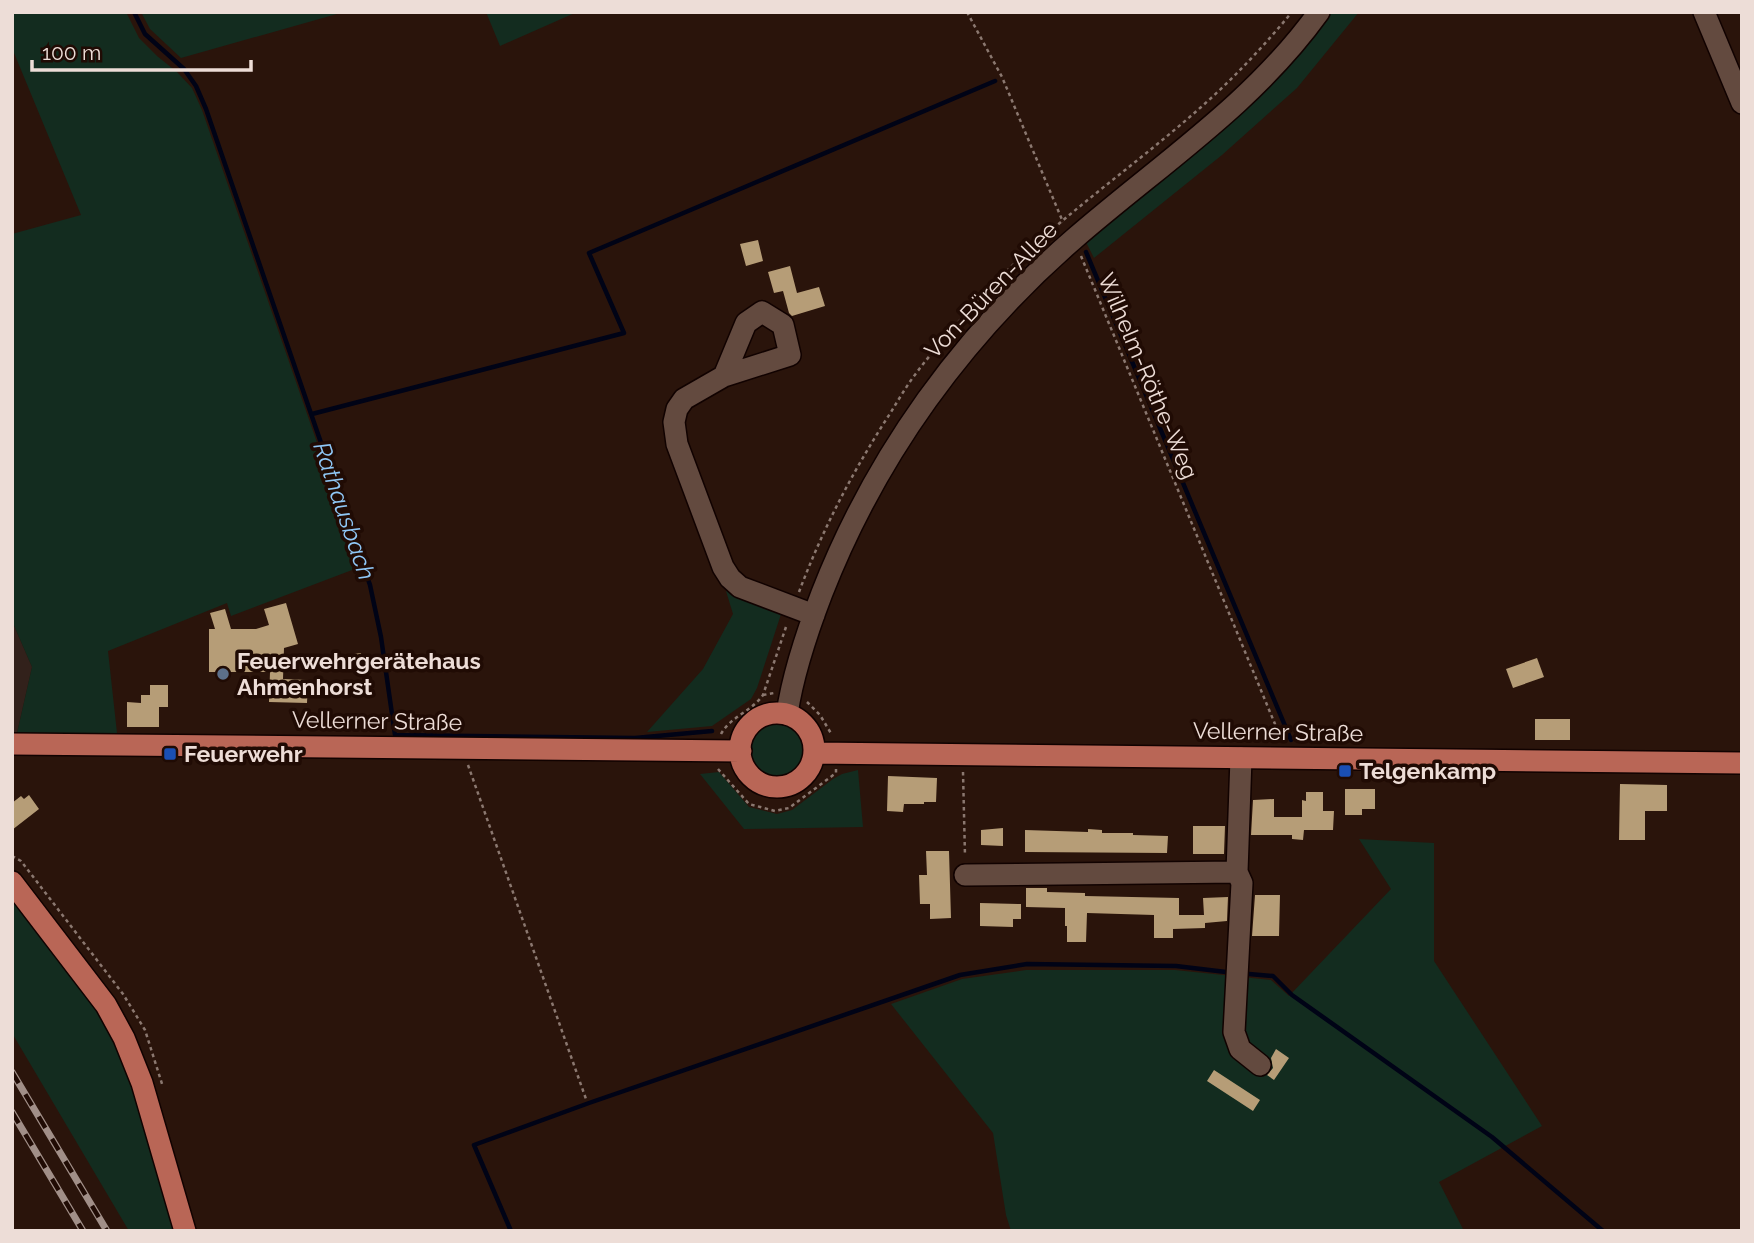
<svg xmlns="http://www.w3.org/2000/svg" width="1754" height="1243" font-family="Raleway,sans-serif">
<rect width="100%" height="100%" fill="#2a140b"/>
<!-- commercial -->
<path fill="#32211b" d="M12,621L32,667L17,733H12Z"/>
<!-- green -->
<path fill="#132c1f" d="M12,12H126L139,38L157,56L177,72L192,88L202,110L360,567L231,616L227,603L108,651L117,733H17L32,667L12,621V234L81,215L12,48Z
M141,12H344L181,58L150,29Z
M486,12H577L500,46Z
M1329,12H1359L1297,88L1222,155L1094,258L1085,240Z
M726,591L783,608L757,688L751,699L712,726L647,732L703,669L733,614Z
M751 751a27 27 0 1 1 54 0a27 27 0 1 1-54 0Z
M858,770L863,827L744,829L700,774L719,772L749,807L777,814L792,810L833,779L842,774Z
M1359,839L1434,843V961L1542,1126L1439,1182L1464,1231H1011L1006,1215L993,1133L891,1004L962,979L1026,970H1175L1271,980L1289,996L1391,889Z
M12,900L89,997L117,1049L134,1091L177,1231H129L12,1033Z"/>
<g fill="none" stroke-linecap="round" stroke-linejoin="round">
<!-- stream -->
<path stroke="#000316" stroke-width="4.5" d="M134,12L145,34L184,69L196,86L206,109L370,585L381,637L395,735L635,738L712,731
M1086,252L1291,740
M312,414L624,333L589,253L995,81
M1249,974L1273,976L1292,995L1492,1137L1603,1231
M511,1231L474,1145L589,1103L960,975L1027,964L1176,966L1226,972"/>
</g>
<!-- building -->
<path fill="#b69d77" d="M758,240L763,261L746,266L740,244Z
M790,266L797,293L819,287L825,306L792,316L789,313L783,291L774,293L768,272Z
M286,603L298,644L284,648L283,679L308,680L307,703L269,702L270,672H209V629H215L210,613L225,609L231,629H256L269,625L264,609Z
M361,653L363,665L349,668L347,655Z
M1537,658L1544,677L1513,688L1506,669Z
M150,685H168V707H159V727H127V702L141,703V695H150Z
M1535,719H1570V740H1535Z
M888,776L937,778L936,802H924V804H904L903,812L887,811Z
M1620,784L1667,785V811H1645V840H1619Z
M1345,789H1375V809H1362V815H1345Z
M1306,792H1323V811H1334L1333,830H1304L1303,840L1292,839V835H1251L1253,800L1274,799V817H1302V800L1306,801Z
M29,795L39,809L12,830V803L21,796L24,799Z
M1193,826H1225L1224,854H1193Z
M1003,828V846L981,845V830Z
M1088,829L1102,830V833H1133V835L1168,836L1167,853L1025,852V830L1088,832Z
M926,851H949L951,918L930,919V904H920L919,875H927Z
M1026,888H1047V892L1085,893V896L1179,898V915H1204L1203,898L1228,897L1227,921L1205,923V928L1173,929V938H1154V915L1087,913L1086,942H1067V926H1065V908L1026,907Z
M1255,895H1280L1279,936H1252Z
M980,903L1021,904V919H1013V927L980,926Z
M1276,1049L1289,1058L1274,1080L1267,1075L1273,1068L1271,1058Z
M1214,1070L1260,1100L1253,1111L1207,1081Z"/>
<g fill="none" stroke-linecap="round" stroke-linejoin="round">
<defs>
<path id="minor" d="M1704,12L1742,103
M724,376L790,355L783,325L762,312L746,323L724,376L684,399L677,409L674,422L677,444L723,567L730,578L740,587L814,615
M787,714C793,673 807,632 822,593C876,455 963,335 1075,238C1159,165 1253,104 1319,12
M1237,872L1242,883L1234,1032L1240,1049L1260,1065
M965,875L1237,872L1241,758"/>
<path id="major" d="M740 750a37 37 0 1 1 74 0a37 37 0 1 1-74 0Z
M12,744L741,751
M814,753L1742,763
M12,882L106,1005L124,1038L142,1083L185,1231"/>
</defs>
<!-- minor casing -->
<use href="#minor" stroke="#110200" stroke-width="24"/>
<!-- major casing -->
<use href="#major" stroke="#110200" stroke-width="24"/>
<!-- path -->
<path stroke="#8b7870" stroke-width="2.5" stroke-dasharray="3.5 3.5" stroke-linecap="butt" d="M967,12L1002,77L1063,222
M1081,256L1282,741
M799,592C823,528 854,469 891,412C899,399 907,385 917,372C946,334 979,298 1013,265C1071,209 1139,162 1200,108C1233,79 1264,46 1292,12
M763,695L774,693
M807,702L820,715L832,735
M721,734C730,717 752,711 763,695L787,624
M468,765L586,1099
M718,769L749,804L775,811L789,808L836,773V769
M963,772L965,856
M12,856L21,861L123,994L145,1030L163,1087"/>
<!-- minor -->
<use href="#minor" stroke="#634a3f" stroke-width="21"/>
<!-- major -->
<use href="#major" stroke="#b96656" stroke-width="21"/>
<defs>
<path id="rail" d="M12,1072L107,1231
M12,1112L83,1231"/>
</defs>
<!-- rail casing -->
<use href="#rail" stroke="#a18f88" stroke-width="7"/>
<!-- rail -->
<use href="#rail" stroke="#200b04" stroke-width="4.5" stroke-dasharray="13" stroke-linecap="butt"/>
</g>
<!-- markers -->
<circle fill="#5c6f8a" stroke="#200b04" stroke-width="2.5" cx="223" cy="674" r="7"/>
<g fill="#1a4fb4" stroke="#200b04" stroke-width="2.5">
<rect x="163" y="747" width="14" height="14" rx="3.5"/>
<rect x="1338" y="764" width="14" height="14" rx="3.5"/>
</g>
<g text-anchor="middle" stroke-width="7" stroke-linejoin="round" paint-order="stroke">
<!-- street labels -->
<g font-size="23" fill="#edddd7" stroke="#200b04">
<text transform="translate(991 290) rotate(-46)" y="8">Von-Büren-Allee</text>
<text transform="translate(1148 376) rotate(67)" y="8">Wilhelm-Röthe-Weg</text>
<text transform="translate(377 721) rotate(1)" y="8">Vellerner Straße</text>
<text transform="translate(1278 732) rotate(1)" y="8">Vellerner Straße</text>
</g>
<!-- poi labels -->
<g font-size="23" font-weight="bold" fill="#edddd7" stroke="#200b04" text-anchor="start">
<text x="237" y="669">Feuerwehrgerätehaus<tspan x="237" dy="26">Ahmenhorst</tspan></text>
<text x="184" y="762">Feuerwehr</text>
<text x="1359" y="779">Telgenkamp</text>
</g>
<!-- water labels -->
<g font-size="24" font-style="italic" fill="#8fc7f6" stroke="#200b04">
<text transform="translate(344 511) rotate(71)" y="8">Rathausbach</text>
</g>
</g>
<!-- border -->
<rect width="1754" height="1243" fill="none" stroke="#edddd7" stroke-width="28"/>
<!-- scale -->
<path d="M32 60v10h219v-10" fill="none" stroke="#edddd7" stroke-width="3.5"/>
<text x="42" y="60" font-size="21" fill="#edddd7" stroke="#200b04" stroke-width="5" paint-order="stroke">100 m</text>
</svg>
